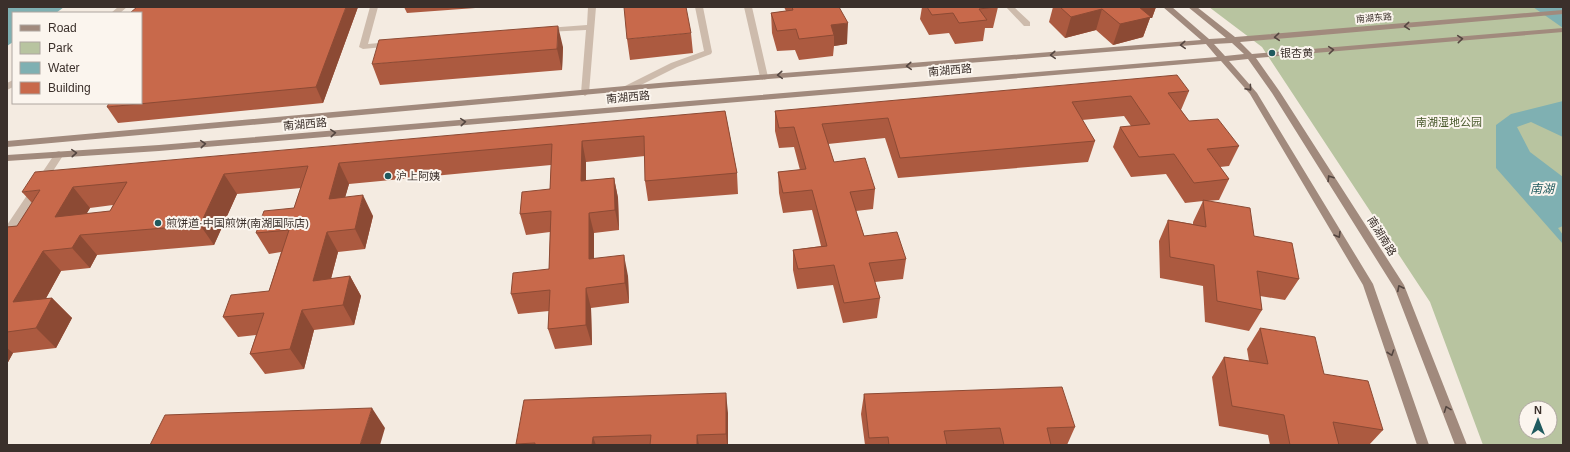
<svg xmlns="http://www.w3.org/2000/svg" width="1570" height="452" font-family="Arial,'Noto Sans SC',sans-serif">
<rect width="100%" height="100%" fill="#f4ebe1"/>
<!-- green -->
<path fill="#b8c4a0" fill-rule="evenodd" d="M1209,7H1563V445H1483L1430,302L1262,47ZM1526,408H1550V432H1526Z"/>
<!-- water -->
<path fill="#7fb0b2" d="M7,7H64L56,13H13V42L7,46Z
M1533,7H1563V28Z
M1563,101V137L1531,122L1517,127L1530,152L1563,177V226L1558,228L1563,235V244L1496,168V125L1511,114Z"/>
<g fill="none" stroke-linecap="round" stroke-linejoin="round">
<!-- street -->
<path fill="#cdbbac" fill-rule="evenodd" d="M118,7H127L120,13H111Z
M370,7H378L368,44L390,42L394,44L393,46L363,49L359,47Z
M588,7H596L589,93L585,96L581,93L586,30L547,32L543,30L547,28L587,25Z
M695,7H703L712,52L711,54L677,67L629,91H623V87L671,63L704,51Z
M744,7H752L768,77L767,79L764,80L760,77Z
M1006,7H1014L1030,22V26H1024Z
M13,80V87L7,90V83Z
M59,151L64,154L11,236L7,237V225L56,152Z"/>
<!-- secondary -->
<path fill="#a18a7d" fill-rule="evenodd" d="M1163,7H1172L1209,39L1226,38L1188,7H1197L1235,37L1563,10V14L1240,42L1252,54L1563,28V32L1256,58L1280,92L1404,285L1467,445H1455L1395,289L1272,93L1248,59L1229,61L1257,93L1373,284L1429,445H1417L1363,285L1250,94L1221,61L159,151L7,161V155L159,145L1217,57L1206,44L670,87L7,147V141L670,82L1201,40ZM1232,43L1244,54L1225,56L1214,44Z"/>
</g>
<!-- wall -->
<path fill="#ac5a40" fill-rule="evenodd" d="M358,7L323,103L118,123L107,107L141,103Z
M404,7H489L407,13Z
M784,7H839L847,44L834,46L833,56L799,60L795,50L777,51L772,33L771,13L786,11Z
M922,7H998L993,28H985L983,41L955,44L949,33L929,35L920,19Z
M1053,7H1156L1152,18H1150L1143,37L1113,45L1096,30L1065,38L1049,22Z
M691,33L693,53L630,60L627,39Z
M563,47L562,70L380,85L372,64Z
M1189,91L1181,110L1189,121L1239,146L1229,166L1220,167L1229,179L1219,200L1207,201L1254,236L1299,279L1285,300L1260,296L1262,310L1249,331L1205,322L1203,286L1160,278L1159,241L1168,220L1193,224V222L1203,201L1185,203L1166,174L1131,177L1113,147L1120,127L1131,126L1124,116L1082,120L1095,141L1088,162L898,178L885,138L828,144L834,162L875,189L873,209L856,211L864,236L906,259L903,279L875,282L880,298L877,318L843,323L833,285L797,289L793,270V250L821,246L812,210L783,213L779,193L778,172L800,170L794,147L779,148L775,131V111Z
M725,111L737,173L738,194L648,201L645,181V156L586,162V181L614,178L618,198L619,230L594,233V259L628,276L629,303L591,308L592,345L555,349L548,329L549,311L518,314L511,294L549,269L550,232L526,235L520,214L550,189L551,165L349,184L345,197L373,216L365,249L338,252L331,279L350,276L361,296L354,325L314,330L304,369L265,374L250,354L256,335L238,337L223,317L269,291L281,252L269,254L256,233L294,208L301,188L237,194L214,245L97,255L90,268L61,271L46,298H52L72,318L56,348L13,353L7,364V227L17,226L32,203L22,192ZM113,205L110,211L86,214L90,208Z
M1260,328L1324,374L1383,430L1369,445H1270L1268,435L1219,426L1212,377L1224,357L1249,361L1247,349Z
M864,394L1075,427L1067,445H865L861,414Z
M728,413V445H516V444Z"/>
<!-- shaded-wall -->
<path fill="#8c4a34" d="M346,7H358L323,103L316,87Z
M1132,7H1156L1152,18H1150L1143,37L1113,45L1120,24Z
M1102,9L1096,30L1065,38L1071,17Z
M848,23L847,44L834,46V35L831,25Z
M558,26L563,47L562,70L557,49Z
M582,141L586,162V202L581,181Z
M339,163L349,184L339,219L329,199Z
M224,174L237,194L214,245L200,225Z
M614,178L618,198L619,230L615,210Z
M73,187L90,208L73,237L55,217Z
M363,195L373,216L365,249L355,229Z
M589,213L594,233V279L589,259Z
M327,232L338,252L325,301L313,281Z
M80,235L97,255L90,268L72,248Z
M43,251L61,271L33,322L13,302Z
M624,255L628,276L629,303L625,283Z
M350,276L361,296L354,325L343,305Z
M586,288L591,308L592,345L586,325Z
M52,298L72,318L56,348L36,328Z
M302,310L314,330L304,369L290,349Z
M7,348L13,353L7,364Z
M726,393L728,413V445H727L726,434Z
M372,408L385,428L380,445H360Z
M697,435L699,445H697Z
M593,437L596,445H592Z"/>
<!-- building -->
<path fill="#c8694b" stroke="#8c4a34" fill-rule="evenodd" d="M137,7H346L316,87L107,107L109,103H141V13H130Z
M624,7H686L691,33L627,39Z
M792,7H839L848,23L831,25L834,35L799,39L796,29L777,31L771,13L793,10Z
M927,7H996L979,9L987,20L959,23L953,13L932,15Z
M1060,7H1139L1151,17L1120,24L1102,9L1071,17Z
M558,26L557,49L372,64L379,40Z
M1177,75L1189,91L1168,93L1189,121L1218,119L1239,146L1207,149L1229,179L1194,183L1174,154L1139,157L1120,127L1150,124L1131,96L1072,102L1095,141L900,158L888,118L822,124L834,162L865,158L875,189L850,192L864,236L897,232L906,259L869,263L880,298L844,303L834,265L798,269L793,250L827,246L812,190L783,193L778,172L806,169L794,127L779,128L775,111Z
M725,111L737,173L645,181L644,136L582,141L581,181L614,178L615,210L589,213V259L624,255L625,283L586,288V325L548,329L550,290L511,294L513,273L549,269L551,211L520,214L522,192L550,189L552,144L339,163L329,199L363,195L355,229L327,232L313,281L350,276L343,305L302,310L290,349L250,354L264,313L223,317L231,295L269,291L289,230L256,233L264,211L294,208L308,166L224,174L200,225L80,235L72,248L43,251L13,302L52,298L36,328L7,332V227L17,226L40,190L22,192L35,172ZM127,182L110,211L55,217L73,187Z
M1203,200L1250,208L1254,236L1292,243L1299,279L1257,271L1262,310L1217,301L1214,265L1170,257L1168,220L1206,227Z
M1260,328L1315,337L1324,374L1368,381L1383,430L1333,422L1339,445H1290L1284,415L1232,406L1224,357L1268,364Z
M1062,387L1075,427L1047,428L1051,445H1004L1000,428L944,431L947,445H889L888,437L869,438L864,394Z
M726,393V434L697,435V445H650L651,435L593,437L592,445H535V443L516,444L524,400Z
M372,408L360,445H150L165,415Z"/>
<!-- one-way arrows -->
<defs><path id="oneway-chevron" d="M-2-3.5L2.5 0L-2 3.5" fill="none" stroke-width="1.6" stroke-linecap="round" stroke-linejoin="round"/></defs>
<g stroke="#544640">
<use href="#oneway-chevron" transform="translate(1407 26) rotate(175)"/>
<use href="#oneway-chevron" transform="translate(1277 37) rotate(175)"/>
<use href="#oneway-chevron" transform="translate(1460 39) rotate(-5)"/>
<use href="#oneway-chevron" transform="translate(1183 45) rotate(176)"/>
<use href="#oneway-chevron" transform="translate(1331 50) rotate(-5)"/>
<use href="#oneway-chevron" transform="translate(1053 55) rotate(176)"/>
<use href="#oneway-chevron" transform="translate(909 66) rotate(176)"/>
<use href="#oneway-chevron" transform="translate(780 75) rotate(176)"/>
<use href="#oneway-chevron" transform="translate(1249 88) rotate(49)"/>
<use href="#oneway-chevron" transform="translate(463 122) rotate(-5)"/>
<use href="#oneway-chevron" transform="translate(333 133) rotate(-5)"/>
<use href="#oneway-chevron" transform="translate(203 144) rotate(-5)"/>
<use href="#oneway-chevron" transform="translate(74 153) rotate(-4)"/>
<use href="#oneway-chevron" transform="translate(1330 178) rotate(-122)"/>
<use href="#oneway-chevron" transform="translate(1338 235) rotate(59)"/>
<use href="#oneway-chevron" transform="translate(1400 288) rotate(-117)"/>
<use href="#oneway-chevron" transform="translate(1391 353) rotate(71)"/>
<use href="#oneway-chevron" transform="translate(1447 409) rotate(-111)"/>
</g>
<!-- markers -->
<g fill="#1f5a5e" stroke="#fbf5ee" stroke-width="1.5">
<circle cx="1272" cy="53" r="4"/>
<circle cx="388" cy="176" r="4"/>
<circle cx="158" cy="223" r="4"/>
</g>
<g text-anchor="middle" stroke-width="4" stroke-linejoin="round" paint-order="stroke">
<!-- far-street labels -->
<g font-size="9" fill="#3b302b" stroke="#fbf5ee">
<text transform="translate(1374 18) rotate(-5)" y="3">南湖东路</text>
</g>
<!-- poi labels -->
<g font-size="11" fill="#3b302b" stroke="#fbf5ee" text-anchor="start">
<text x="1280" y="57">银杏黄</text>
<text x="396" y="180">沪上阿姨</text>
<text x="166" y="227">煎饼道·中国煎饼(南湖国际店)</text>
</g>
<!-- street labels -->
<g font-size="11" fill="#3b302b" stroke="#fbf5ee">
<text transform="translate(950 70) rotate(-5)" y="4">南湖西路</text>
<text transform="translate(628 97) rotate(-5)" y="4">南湖西路</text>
<text transform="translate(305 124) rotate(-5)" y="4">南湖西路</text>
<text transform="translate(1382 236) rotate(58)" y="4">南湖南路</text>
</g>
<!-- park labels -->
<g font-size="11" fill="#4a5a2e" stroke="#fbf5ee">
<text x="1449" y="126">南湖湿地公园</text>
</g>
<!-- water labels -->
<g font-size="12" font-style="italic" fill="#1f5a5e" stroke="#fbf5ee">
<text x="1542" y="193">南湖</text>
</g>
</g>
<!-- border -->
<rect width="1570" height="452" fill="none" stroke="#3b302b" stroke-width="16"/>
<!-- legend -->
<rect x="12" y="12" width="130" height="92" fill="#fbf5ee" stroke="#aea6a0"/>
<rect x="20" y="25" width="20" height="6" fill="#a18a7d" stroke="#aea6a0"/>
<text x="48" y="32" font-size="12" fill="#3b302b">Road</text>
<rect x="20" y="42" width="20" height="12" fill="#b8c4a0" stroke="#aea6a0"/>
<text x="48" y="52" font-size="12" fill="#3b302b">Park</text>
<rect x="20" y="62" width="20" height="12" fill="#7fb0b2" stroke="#aea6a0"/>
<text x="48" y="72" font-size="12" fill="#3b302b">Water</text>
<rect x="20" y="82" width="20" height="12" fill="#c8694b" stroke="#aea6a0"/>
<text x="48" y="92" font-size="12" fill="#3b302b">Building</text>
<!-- north arrow -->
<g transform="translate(1538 420)"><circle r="19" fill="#fbf5ee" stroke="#aea6a0"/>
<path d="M0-3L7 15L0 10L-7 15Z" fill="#1f5a5e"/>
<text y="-6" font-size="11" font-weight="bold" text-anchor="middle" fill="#3b302b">N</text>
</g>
</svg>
